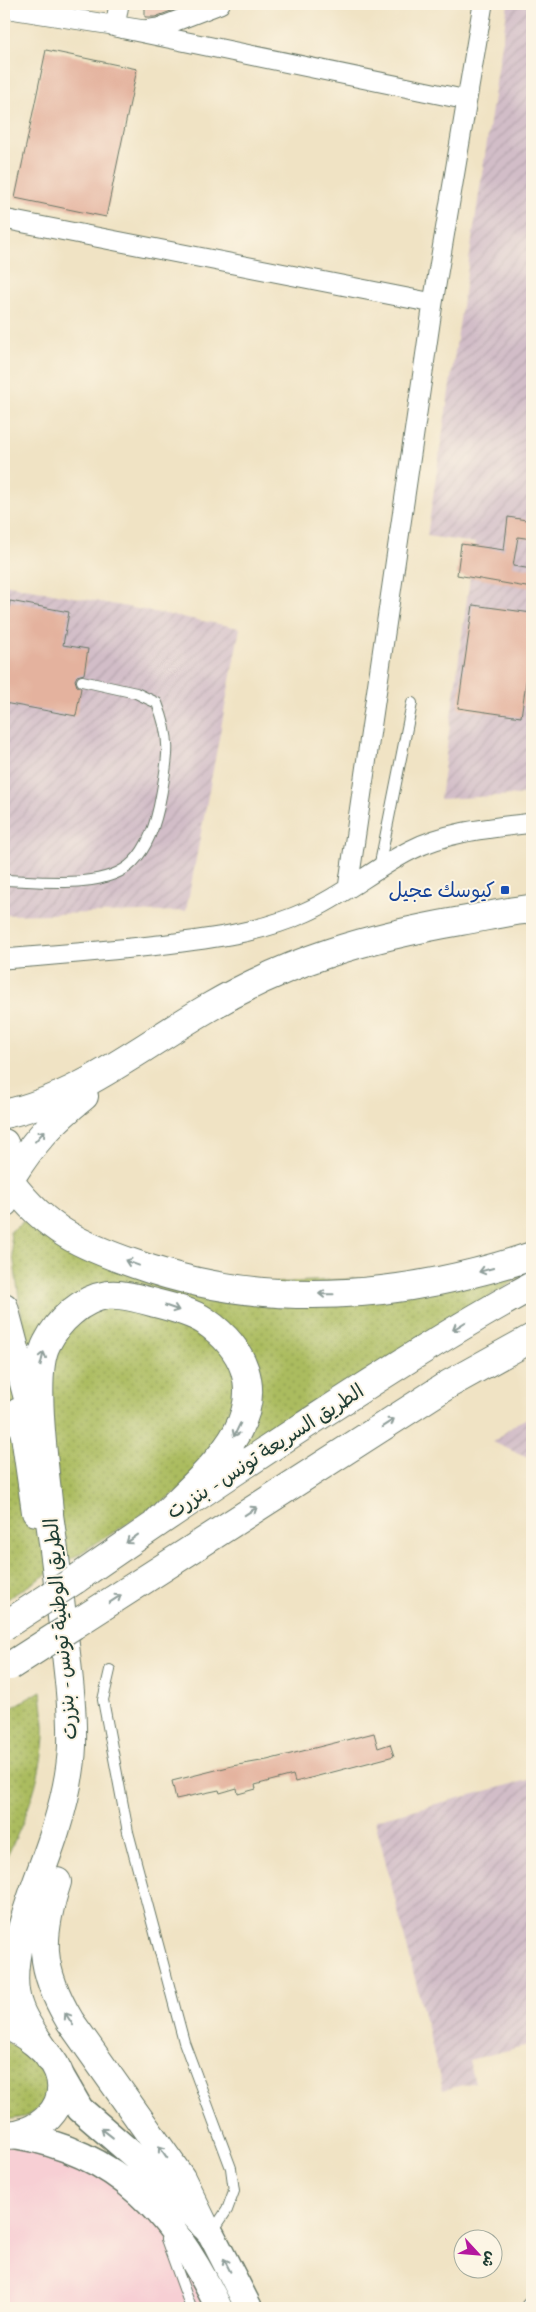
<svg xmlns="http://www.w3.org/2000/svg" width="536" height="2312" font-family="Caveat,'Playpen Sans Arabic',sans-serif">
<defs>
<pattern id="industrial-furrows" width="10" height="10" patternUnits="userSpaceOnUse" patternTransform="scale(1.25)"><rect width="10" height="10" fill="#d2bdc8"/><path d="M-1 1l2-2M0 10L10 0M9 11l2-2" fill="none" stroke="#b4a3ac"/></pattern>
<pattern id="grass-dots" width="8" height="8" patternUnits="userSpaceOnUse" patternTransform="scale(1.25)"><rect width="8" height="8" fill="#abbc5f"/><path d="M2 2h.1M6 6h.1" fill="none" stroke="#8b9a4f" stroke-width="1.8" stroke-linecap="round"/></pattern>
</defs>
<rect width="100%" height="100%" fill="#fcf5e5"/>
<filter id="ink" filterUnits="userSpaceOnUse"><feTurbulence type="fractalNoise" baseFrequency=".02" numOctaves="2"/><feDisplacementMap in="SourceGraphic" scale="10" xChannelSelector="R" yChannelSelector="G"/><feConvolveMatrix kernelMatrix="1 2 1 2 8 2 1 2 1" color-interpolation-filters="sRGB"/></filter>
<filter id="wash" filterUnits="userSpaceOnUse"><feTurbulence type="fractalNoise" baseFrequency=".0096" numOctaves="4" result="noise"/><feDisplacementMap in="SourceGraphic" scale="20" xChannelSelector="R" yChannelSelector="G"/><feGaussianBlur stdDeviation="1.12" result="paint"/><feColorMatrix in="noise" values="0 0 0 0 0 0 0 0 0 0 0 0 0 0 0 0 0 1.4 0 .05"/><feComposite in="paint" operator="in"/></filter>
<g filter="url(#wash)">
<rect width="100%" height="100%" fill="#f0e3c4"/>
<!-- built -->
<path fill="#f7cfd4" d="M4,2146L85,2158L142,2199L215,2308H4Z"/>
<!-- industrial -->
<path fill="url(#industrial-furrows)" d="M508,4H532V794L440,799L470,577L457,575L461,544L474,546L475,543L427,536Z
M4,584L240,628L186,911L4,915Z
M532,1416V1460L493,1442L517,1423Z
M532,1779V2044L469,2060L475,2082L443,2090L375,1820Z"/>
<!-- grass -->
<path fill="url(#grass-dots)" stroke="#657c4a" d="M24,1221L53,1239L191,1287L532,1270L4,1601V1379L28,1365L10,1232Z
M41,1691C42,1706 45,1722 44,1737C41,1781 24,1824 4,1862V1712Z
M4,2041C18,2047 37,2057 44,2071C59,2101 31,2121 4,2119Z"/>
<g id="blocks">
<!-- building -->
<path fill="#e4b29e" d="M145,4H179V8L155,17H145Z
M46,50L137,69L106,217L15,198Z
M508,517L532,521V539L518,537L513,566L532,569V588L457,575L461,544L504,550Z
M10,601L69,612L63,645L88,649L84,674L77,676L75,680L77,686L81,688L76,716L4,703V636Z
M473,605L532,613V641L521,717L458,708Z
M374,1733L378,1748L390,1744L394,1756L295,1782L293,1775L255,1785L256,1789L238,1794L237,1788L220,1793L219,1790L176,1799L172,1781L232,1766L267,1760Z"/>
</g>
</g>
<g filter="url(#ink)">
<use href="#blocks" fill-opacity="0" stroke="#687766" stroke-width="1"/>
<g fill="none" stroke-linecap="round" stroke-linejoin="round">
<defs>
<path id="lane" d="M379,868L412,703
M4,880C39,881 106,890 133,862C150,845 157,819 161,796C168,757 172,741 157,703L136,693L82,681
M110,1670L103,1700L128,1832L184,2042L231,2168L234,2191L227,2210L211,2234
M166,2239L191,2308"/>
<path id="street" d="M119,4L115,27L467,100
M4,8L144,30L158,28L220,4
M4,219L433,303L483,4
M348,888L433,303
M4,959C55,955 107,951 159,945C209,939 260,933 306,912C343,896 375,868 411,850C448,831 491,828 532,823
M530,2308L532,2306"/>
<path id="secondary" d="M58,2071L80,2109L163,2181L211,2234L249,2308
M14,2135C119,2152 175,2216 219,2308"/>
<path id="primary" d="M4,1114C80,1098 142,1046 208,1008C289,960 369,937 461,921C485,917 508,911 532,909
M4,1143C14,1163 14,1183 4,1203
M12,1176C33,1142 54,1120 84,1096
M4,1307L36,1429
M19,1412L25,1435L36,1512
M45,1489C53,1538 59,1587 64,1636C68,1672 73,1709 72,1746C71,1773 64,1802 56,1828C42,1876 0,1959 19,2007C25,2025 40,2042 50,2059
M57,1882C39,1938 39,1969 70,2021L181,2178L204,2225
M4,2024C23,2032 50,2051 58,2071C72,2107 37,2136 4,2135"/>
<path id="highway" d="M11,1183C47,1230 80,1245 135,1264C267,1311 402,1299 532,1256
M49,1512C46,1474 30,1374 47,1343C58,1321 81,1299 107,1295C122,1293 141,1299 155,1303C171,1307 191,1312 205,1321C244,1348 261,1387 237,1432C218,1466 184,1494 157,1522
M75,1580C150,1527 226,1477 302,1427C378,1378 453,1329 532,1286
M74,1625L449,1384L532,1338"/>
</defs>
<!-- lane casing -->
<use href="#lane" stroke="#687766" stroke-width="12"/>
<!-- street casing -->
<use href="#street" stroke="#687766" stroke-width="21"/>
<!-- secondary casing -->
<use href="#secondary" stroke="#687766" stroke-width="29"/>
<!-- primary casing -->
<use href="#primary" stroke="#687766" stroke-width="30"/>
<!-- highway casing -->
<use href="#highway" stroke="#687766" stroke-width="30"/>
<!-- lane -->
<use href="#lane" stroke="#fff" stroke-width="10"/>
<!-- street -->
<use href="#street" stroke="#fff" stroke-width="19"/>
<!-- secondary -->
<use href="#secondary" stroke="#fff" stroke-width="26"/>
<!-- primary -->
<use href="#primary" stroke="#fff" stroke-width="28"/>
<!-- highway -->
<use href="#highway" stroke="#fff" stroke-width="28"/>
<defs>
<path id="highway-bridge" d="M4,1626L75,1580
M10,1666L74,1625"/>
</defs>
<!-- highway-bridge casing -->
<use href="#highway-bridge" stroke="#687766" stroke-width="30" stroke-linecap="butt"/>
<!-- highway-bridge -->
<use href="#highway-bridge" stroke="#fff" stroke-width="28"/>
</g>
<!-- one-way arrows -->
<defs><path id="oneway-shaft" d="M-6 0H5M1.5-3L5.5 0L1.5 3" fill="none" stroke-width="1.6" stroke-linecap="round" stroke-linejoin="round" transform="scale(1.25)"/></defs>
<g stroke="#8f9e9a">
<use href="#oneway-shaft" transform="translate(40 1136) rotate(-48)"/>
<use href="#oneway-shaft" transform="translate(132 1263) rotate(-160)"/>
<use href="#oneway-shaft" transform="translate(486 1270) rotate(165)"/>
<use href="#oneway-shaft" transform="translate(326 1294) rotate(-179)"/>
<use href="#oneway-shaft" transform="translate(172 1308) rotate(19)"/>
<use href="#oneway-shaft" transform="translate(459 1326) rotate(148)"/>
<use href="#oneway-shaft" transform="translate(42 1359) rotate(-76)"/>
<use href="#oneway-shaft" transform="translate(388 1423) rotate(-33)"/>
<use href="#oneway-shaft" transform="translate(237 1430) rotate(116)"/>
<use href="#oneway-shaft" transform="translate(251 1511) rotate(-33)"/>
<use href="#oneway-shaft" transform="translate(132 1539) rotate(144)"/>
<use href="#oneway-shaft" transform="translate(115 1599) rotate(-33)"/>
<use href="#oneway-shaft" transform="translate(69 2019) rotate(-123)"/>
<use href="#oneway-shaft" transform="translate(107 2133) rotate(-142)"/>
<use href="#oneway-shaft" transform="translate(163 2152) rotate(-125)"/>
<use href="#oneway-shaft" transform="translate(227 2265) rotate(-117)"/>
</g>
</g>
<!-- markers -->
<rect fill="#1a4fb4" stroke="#fcf5e5" stroke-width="2" x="500" y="885" width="10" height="10" rx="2.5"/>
<g text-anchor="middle" stroke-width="4" stroke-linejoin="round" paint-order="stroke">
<!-- transit labels -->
<g font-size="20" fill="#164399" stroke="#fcf5e5" text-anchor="end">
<text x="495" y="897">كيوسك عجيل</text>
</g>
<!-- street labels -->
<g font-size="20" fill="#1f3d34" stroke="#fcf5e5">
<text transform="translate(265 1451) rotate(-33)" y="7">الطريق السريعة تونس - بنزرت</text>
<text transform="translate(60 1629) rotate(-95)" y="7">الطريق الوطنية تونس - بنزرت</text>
</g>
</g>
<!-- margin -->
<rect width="536" height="2312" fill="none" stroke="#fcf5e5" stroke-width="20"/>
<!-- north arrow -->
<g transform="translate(478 2254) rotate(116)"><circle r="24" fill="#fcf5e5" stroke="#a4ab9e"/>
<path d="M0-4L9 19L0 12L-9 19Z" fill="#b5179e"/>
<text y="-8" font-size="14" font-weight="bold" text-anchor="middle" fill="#1f3d34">ش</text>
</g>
</svg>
